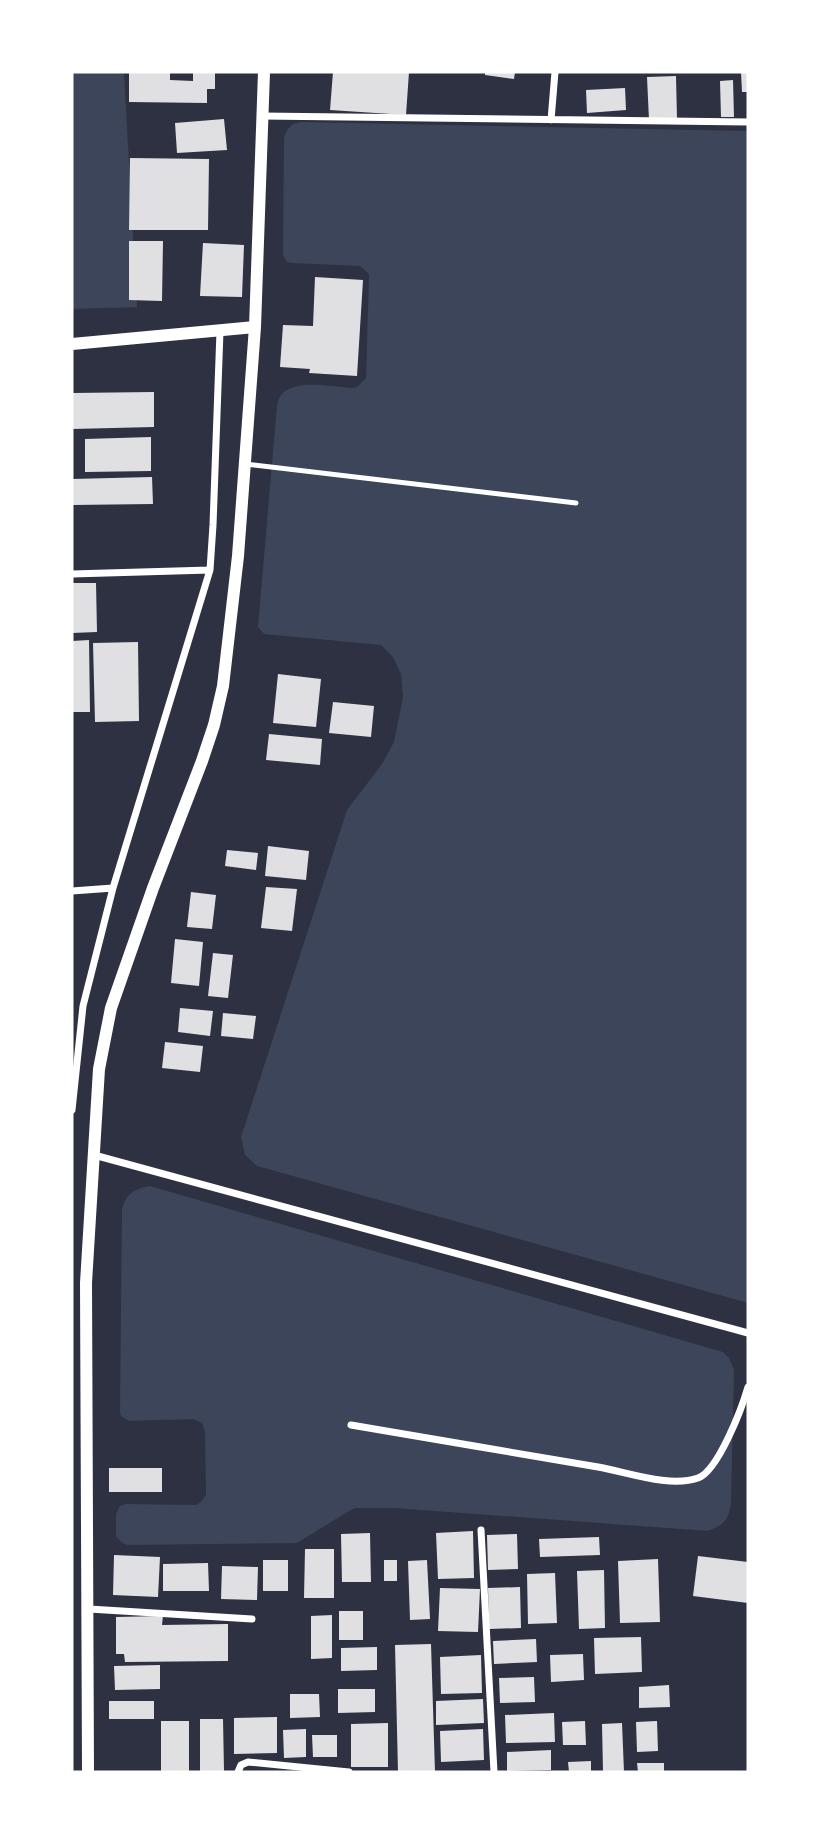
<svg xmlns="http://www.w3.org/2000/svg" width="820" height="1844" font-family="Literata,serif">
<rect width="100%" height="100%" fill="#2d3142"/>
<!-- green -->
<path fill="#3c4559" d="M72,72L124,73L137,307L72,309Z
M300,122L748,131V1303L257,1166L245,1155L241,1137L347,810L382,764L394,742L403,697L401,674L393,657L381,645L264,634L258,627L277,405C277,404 280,396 281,395C294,378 334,387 353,388L357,387L366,378L369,276L368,273L360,266L292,263L287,262L283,255L284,138C287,129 290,124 300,122Z
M150,1186L723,1352L729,1358L734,1370L731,1503C728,1521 725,1524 708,1531L394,1508H356L349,1511L297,1543L128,1545L122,1543L116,1536V1514L120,1506L126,1504L196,1505L201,1502L206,1495L205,1432L202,1423L193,1419L129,1421L121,1416L120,1412L122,1210C126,1193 134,1189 150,1186Z"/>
<!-- building -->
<path fill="#e0e0e3" d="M129,72H170V80L193,81V72H215V89H207V103L129,102Z
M333,72H409L406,115L330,110Z
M485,72H515L514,79L485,75Z
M741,72H748V92H742Z
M676,76L677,119L649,120L647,77Z
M733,80L734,117H721L720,81Z
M625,88L626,110L587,113L586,90Z
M224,119L227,150L177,153L175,123Z
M130,158L209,159L208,230H129Z
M129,241H163L162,301L129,300Z
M203,243L244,245L242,297L200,296Z
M315,277L363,280L357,376L309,373L310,369L280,367L283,325L313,326Z
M154,392V427L72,429V393Z
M151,437V471L85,472V439Z
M152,477L153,504L72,505V479Z
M72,583H96L97,632L72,633Z
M89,640L90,712H72V641Z
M138,642L139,721L95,722L93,643Z
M278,674L321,679L316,727L273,723Z
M333,702L374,706L371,737L329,733Z
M269,734L322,739L320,765L266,760Z
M268,846L309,851L306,880L265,876Z
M227,850L258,853L256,870L225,866Z
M266,887L297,889L292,931L261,928Z
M191,892L216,895L212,929L187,927Z
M175,939L203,942L199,986L171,983Z
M213,953L233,955L228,998L208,996Z
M180,1008L213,1011L210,1036L178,1032Z
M223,1013L256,1016L253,1039L221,1036Z
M165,1042L203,1046L200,1072L162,1068Z
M109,1468H162V1492H109Z
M473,1531L474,1578L438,1579L436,1533Z
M370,1533L371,1582H342L341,1534Z
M517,1534L518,1569L488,1570L487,1535Z
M599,1537L600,1555L540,1557L539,1539Z
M305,1549H334V1598H304Z
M114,1555L160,1557L158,1597L113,1595Z
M698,1556L748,1562V1603L693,1596Z
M658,1559L660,1622L620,1623L618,1561Z
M263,1560H288V1591H263Z
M384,1560H397V1581H384Z
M427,1560L430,1619L410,1620L408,1561Z
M208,1563L209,1591H163V1564Z
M222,1566L258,1567L257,1600L221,1599Z
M604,1570L605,1628L579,1629L577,1571Z
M555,1573L557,1623L528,1624L527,1574Z
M520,1587L521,1628L489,1629L488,1588Z
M440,1588L480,1589L478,1632L438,1631Z
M339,1611H363V1640H339Z
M332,1615V1658L311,1659V1616Z
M163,1616L162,1625L228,1624V1661L125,1662L124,1654H116V1617Z
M641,1637L642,1672L595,1674L594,1638Z
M536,1639L537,1662L494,1664L493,1641Z
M431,1644L435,1772H398L395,1645Z
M377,1647V1670L341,1671V1648Z
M583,1654L584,1680L551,1682L550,1655Z
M481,1655L482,1693L441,1694L440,1657Z
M160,1665V1689L115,1690L114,1666Z
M534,1677L535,1702L500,1703L499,1678Z
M669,1685L670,1707L639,1708V1687Z
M338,1689H375V1712L338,1713Z
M290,1694H319L320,1717L290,1718Z
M483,1699L484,1723L436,1725V1701Z
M109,1701H154V1719H109Z
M554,1713L555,1742L506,1743L505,1715Z
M277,1717V1753L234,1754V1718Z
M200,1719H223L224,1771H200Z
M161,1721H189V1772H161Z
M585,1721L586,1745H563L562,1722Z
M657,1721L658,1751L637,1752L636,1722Z
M388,1723V1767H351V1724Z
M622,1723L624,1772H603L602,1724Z
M306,1729V1757L284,1758L283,1730Z
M483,1729L484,1760L441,1762L440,1731Z
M312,1735H337V1757H313Z
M551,1750V1770L507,1771V1752Z
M591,1761V1772H569L568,1762Z
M637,1763H664V1772H638Z"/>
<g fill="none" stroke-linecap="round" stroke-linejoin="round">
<!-- service -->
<path stroke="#fff" stroke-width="5" d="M245,464L576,503"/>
<!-- minor -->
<path stroke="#fff" stroke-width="7" d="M262,116L748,122
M551,120L555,72
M72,574L210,570
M72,891L113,888
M72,1110L83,1006L113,888L210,570L213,525L220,331
M94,1155L748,1333
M351,1425C433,1439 516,1453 598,1467C627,1472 670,1488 698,1478C718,1471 742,1408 748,1387
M481,1530L494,1772
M89,1609L252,1619
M238,1772L241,1765L248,1762L349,1772"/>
<!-- tertiary -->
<path stroke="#fff" stroke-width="12" d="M72,344L255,327
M88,1772L86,1283L99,1069L111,1008L153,888L202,761L214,725L223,686L238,556L255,327L264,72"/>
</g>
<!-- border -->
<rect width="820" height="1844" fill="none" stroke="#ffffff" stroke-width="147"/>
</svg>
